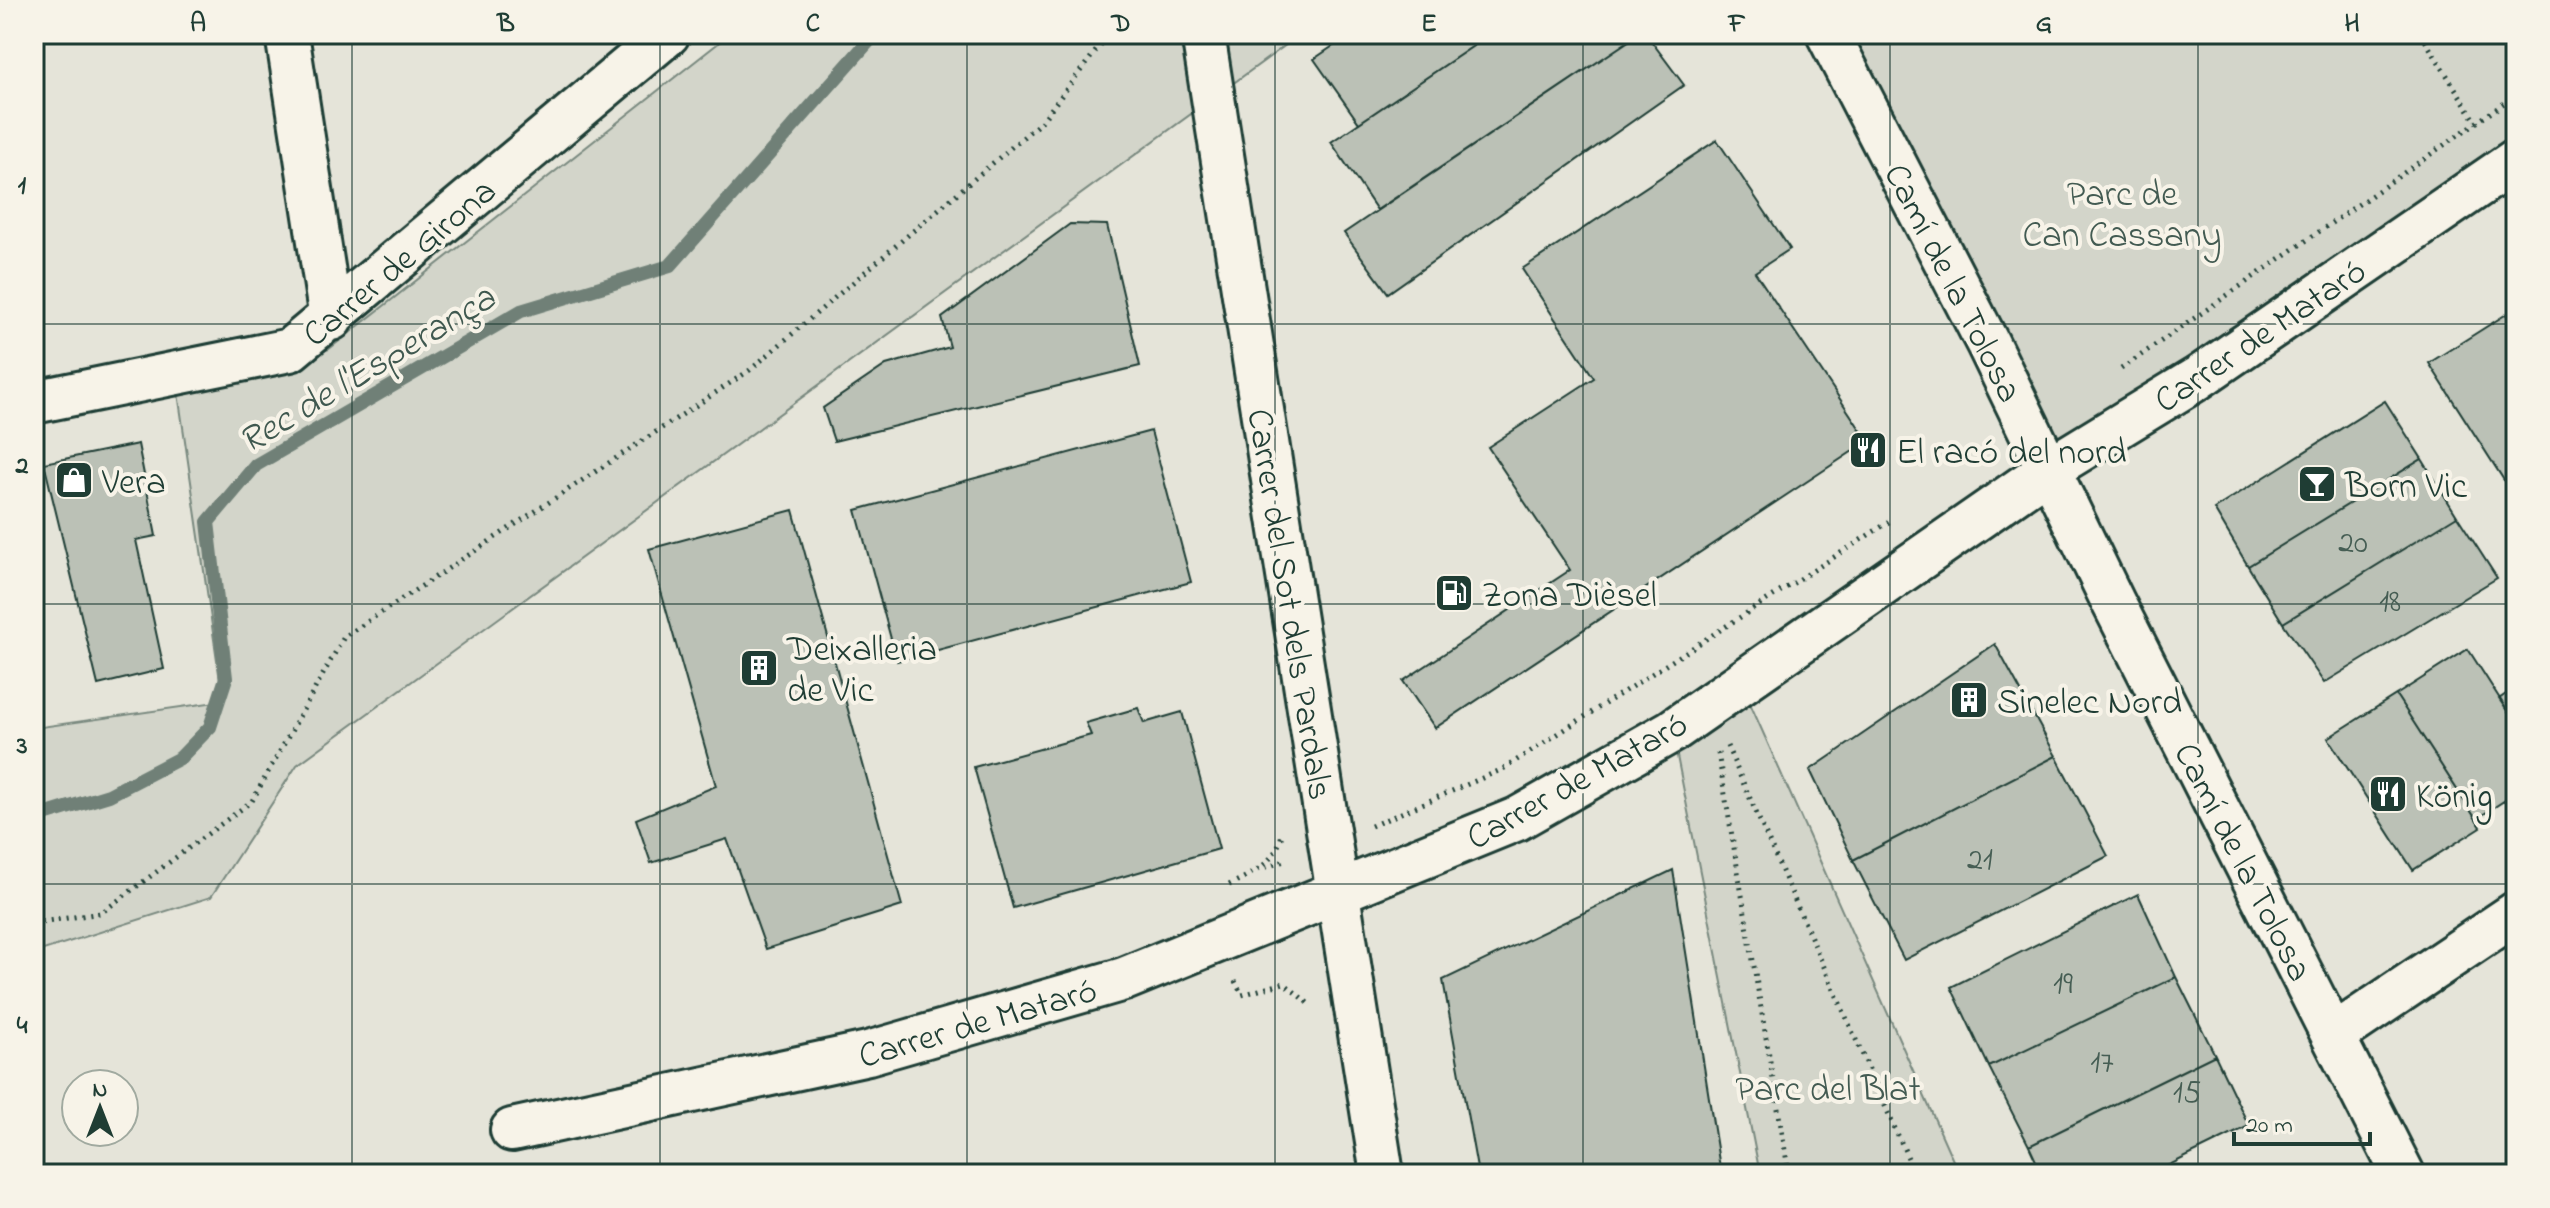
<svg xmlns="http://www.w3.org/2000/svg" width="2550" height="1208" font-family="'Indie Flower',sans-serif">
<rect width="100%" height="100%" fill="#f7f3e8"/>
<filter id="ink" filterUnits="userSpaceOnUse"><feTurbulence type="fractalNoise" baseFrequency=".0125" numOctaves="2"/><feDisplacementMap in="SourceGraphic" scale="16" xChannelSelector="R" yChannelSelector="G"/><feConvolveMatrix kernelMatrix="1 2 1 2 8 2 1 2 1" color-interpolation-filters="sRGB"/></filter>
<g filter="url(#ink)">
<!-- built -->
<path fill="#e5e4d9" fill-rule="evenodd" d="M34,34H730L329,349L178,393L223,702L34,728Z
M1301,34H2516V1174H34V953L211,897L297,765ZM76,1084H124V1132H76Z"/>
<!-- green -->
<path fill="#d3d5ca" stroke="#79897f" stroke-width="2" d="M730,34H1301L297,765L211,897L34,953V728L223,701L178,393L329,349Z
M1828,34H2516V160L2049,469Z
M1741,683L1959,1174H1760L1672,731Z"/>
<g fill="none" stroke-linecap="round" stroke-linejoin="round">
<!-- stream -->
<path stroke="#6f8077" stroke-width="14" d="M34,818L109,795L180,758L210,727L226,678L208,522L256,465L521,311L670,266L875,34"/>
</g>
<!-- building -->
<path fill="#bbc1b6" stroke="#1f3d34" stroke-width="2" d="M1351,34H1491L1359,123L1314,59Z
M1491,34H1639L1377,210L1331,142Z
M1639,34H1646L1684,85L1388,293L1344,233Z
M1717,140L1790,249L1755,272L1868,441L1435,728L1403,681L1570,570L1488,447L1594,378L1522,269Z
M1070,224L1107,225L1140,366L834,441L823,408L886,365L950,347L942,318Z
M2516,308V499L2429,363Z
M2385,401L2422,459L2248,566L2214,509Z
M1151,431L1191,582L897,661L856,510Z
M138,444L156,536L136,540L164,669L98,685L44,463Z
M2422,459L2457,516L2283,623L2248,566Z
M793,510L902,906L766,949L727,839L651,863L636,819L716,786L649,549Z
M2457,516L2497,578L2324,683L2283,623Z
M1995,644L2056,756L1853,860L1810,770Z
M2468,649L2516,724V793L2476,819L2396,695Z
M2516,687V724L2499,699Z
M2396,695L2481,827L2413,870L2328,738Z
M1138,708L1144,723L1182,712L1219,849L1013,908L974,767L1091,735L1086,723Z
M2056,756L2108,856L1904,960L1853,860Z
M1673,870L1721,1174H1478L1443,980Z
M2138,894L2176,977L1989,1067L1951,987Z
M2176,977L2215,1055L2029,1146L1989,1067Z
M2215,1055L2249,1126L2151,1174H2042L2029,1146Z"/>
<g fill="none" stroke-linecap="round" stroke-linejoin="round">
<defs>
<path id="street" d="M287,34L331,319
M1203,34L1382,1174
M1828,34L1988,344L2113,602L2403,1174
M34,402L290,350L668,34
M2333,1036L2516,913
M512,1130L868,1053L1124,979L1517,819L1672,731L2049,469L2198,378L2516,160"/>
</defs>
<!-- street casing -->
<use href="#street" stroke="#1f3d34" stroke-width="48"/>
<!-- path -->
<path stroke="#1f3d34" stroke-width="5" stroke-dasharray="2 6" stroke-linecap="butt" d="M2421,34L2477,123
M2121,369L2516,95
M1727,746L1915,1174
M1718,753L1789,1174
M1371,826L1503,769L1892,520
M1258,870L1287,860
M1229,885C1254,873 1276,862 1282,834
M34,923L101,913L252,801L344,637L750,370L1041,122L1109,34
M1235,981L1242,995L1284,983L1310,1005"/>
<!-- street -->
<use href="#street" stroke="#f7f3e8" stroke-width="42"/>
</g>
</g>
<!-- grid -->
<path fill="none" stroke="#1f3d34" stroke-width="2" stroke-opacity="0.55" d="M352,34V1174M660,34V1174M967,34V1174M1275,34V1174M1583,34V1174M1890,34V1174M2198,34V1174M34,324H2516M34,604H2516M34,884H2516"/>
<!-- icons -->
<defs>
<symbol id="restaurant-square" viewBox="-11 -11 22 22"><rect x="-9" y="-9" width="18" height="18" rx="4" fill="#1f3d34" stroke="#f7f3e8"/><path d="M-5-6h1v4h1v-4h1v4h1v-4h1v5L-1.5 .5V6h-2V.5L-5-1ZM5-6V6H3V1.5H1.5Q1.5-4 5-6Z" fill="#fff"/></symbol>
<symbol id="shop-square" viewBox="-11 -11 22 22"><rect x="-9" y="-9" width="18" height="18" rx="4" fill="#1f3d34" stroke="#f7f3e8"/><path d="M-5-2.5h2.3a2.7 3.5 0 0 1 5.4 0H5L5.5 6h-11ZM-1.5-2.5h3a1.5 2.3 0 0 0-3 0Z" fill="#fff"/></symbol>
<symbol id="bar-square" viewBox="-11 -11 22 22"><rect x="-9" y="-9" width="18" height="18" rx="4" fill="#1f3d34" stroke="#f7f3e8"/><path d="M-6-5H6L.8 .8V4.5H3.5V6h-7V4.5H-.8V.8Z" fill="#fff"/></symbol>
<symbol id="fuel-square" viewBox="-11 -11 22 22"><rect x="-9" y="-9" width="18" height="18" rx="4" fill="#1f3d34" stroke="#f7f3e8"/><path d="M-5.5-6h7V0h2V4h1.3V-2.5L3-4.5l.8-.8L6-3V5H2.5V1h-1V6h-7ZM-4.2-4.7v3.2H.2V-4.7Z" fill="#fff"/></symbol>
<symbol id="building-square" viewBox="-11 -11 22 22"><rect x="-9" y="-9" width="18" height="18" rx="4" fill="#1f3d34" stroke="#f7f3e8"/><path d="M-4-6H4V6H1V3H-1V6H-4ZM-2.5-4.3h1.7v1.8h-1.7ZM.8-4.3h1.7v1.8H.8ZM-2.5-1h1.7V.8h-1.7ZM.8-1h1.7V.8H.8Z" fill="#fff"/></symbol>
</defs>
<g fill-rule="evenodd">
<use href="#restaurant-square" x="1846" y="428" width="44" height="44"/>
<use href="#shop-square" x="52" y="458" width="44" height="44"/>
<use href="#bar-square" x="2295" y="462" width="44" height="44"/>
<use href="#fuel-square" x="1432" y="571" width="44" height="44"/>
<use href="#building-square" x="737" y="646" width="44" height="44"/>
<use href="#building-square" x="1947" y="678" width="44" height="44"/>
<use href="#restaurant-square" x="2366" y="772" width="44" height="44"/>
</g>
<g text-anchor="middle" stroke-width="8" stroke-linejoin="round" paint-order="stroke">
<!-- number labels -->
<g font-size="32" fill="#465e54">
<text x="2353" y="552">20</text>
<text x="2390" y="611">18</text>
<text x="1980" y="869">21</text>
<text x="2063" y="993">19</text>
<text x="2102" y="1072">17</text>
<text x="2187" y="1102">15</text>
</g>
<!-- park labels -->
<g font-size="36" fill="#435b52" stroke="#f7f3e8">
<text x="2122" y="205">Parc de<tspan x="2122" dy="41">Can Cassany</tspan></text>
<text x="1828" y="1100">Parc del Blat</text>
</g>
<!-- street labels -->
<g font-size="36" fill="#1f3d34" stroke="#f7f3e8">
<text transform="translate(398 261) rotate(-40)" y="13">Carrer de Girona</text>
<text transform="translate(1955 282) rotate(63)" y="13">Camí de la Tolosa</text>
<text transform="translate(2259 334) rotate(-34)" y="13">Carrer de Mataró</text>
<text transform="translate(1292 604) rotate(81)" y="13">Carrer del Sot dels Pardals</text>
<text transform="translate(1576 779) rotate(-29)" y="13">Carrer de Mataró</text>
<text transform="translate(2245 861) rotate(63)" y="13">Camí de la Tolosa</text>
<text transform="translate(977 1021) rotate(-16)" y="13">Carrer de Mataró</text>
</g>
<!-- poi labels -->
<g font-size="36" fill="#1f3d34" stroke="#f7f3e8" text-anchor="start">
<text x="1896" y="463">El racó del nord</text>
<text x="102" y="493">Vera</text>
<text x="2345" y="497">Born Vic</text>
<text x="1482" y="606">Zona Dièsel</text>
<text x="787" y="660">Deixalleria<tspan x="787" dy="41">de Vic</tspan></text>
<text x="1997" y="713">Sinelec Nord</text>
<text x="2416" y="807">König</text>
</g>
<!-- water labels -->
<g font-size="38" font-style="italic" fill="#405950" stroke="#f7f3e8">
<text transform="translate(366 368) rotate(-31)" y="13">Rec de l'Esperança</text>
</g>
</g>
<!-- margin -->
<rect width="2550" height="1208" fill="none" stroke="#f7f3e8" stroke-width="88"/>
<!-- north arrow -->
<g transform="translate(100 1108)"><circle r="38" fill="#f7f3e8" stroke="#a1aaa0" stroke-width="2"/>
<path d="M0-6L14 30L0 20L-14 30Z" fill="#1f3d34"/>
<text y="-12" font-size="22" font-weight="bold" text-anchor="middle" fill="#1f3d34">N</text>
</g>
<!-- scale -->
<path d="M2234 1132v12h136v-12" fill="none" stroke="#1f3d34" stroke-width="4"/>
<text x="2246" y="1132" font-size="24" fill="#1f3d34" stroke="#f7f3e8" stroke-width="6" paint-order="stroke">20 m</text>
<rect x="44" y="44" width="2462" height="1120" fill="none" stroke="#1f3d34" stroke-width="3"/>
<g font-size="26" text-anchor="middle" font-weight="bold" fill="#1f3d34">
<text x="198" y="31">A</text>
<text x="506" y="31">B</text>
<text x="813" y="31">C</text>
<text x="1121" y="31">D</text>
<text x="1429" y="31">E</text>
<text x="1737" y="31">F</text>
<text x="2044" y="31">G</text>
<text x="2352" y="31">H</text>
<text x="22" y="193">1</text>
<text x="22" y="473">2</text>
<text x="22" y="753">3</text>
<text x="22" y="1033">4</text>
</g>
</svg>
